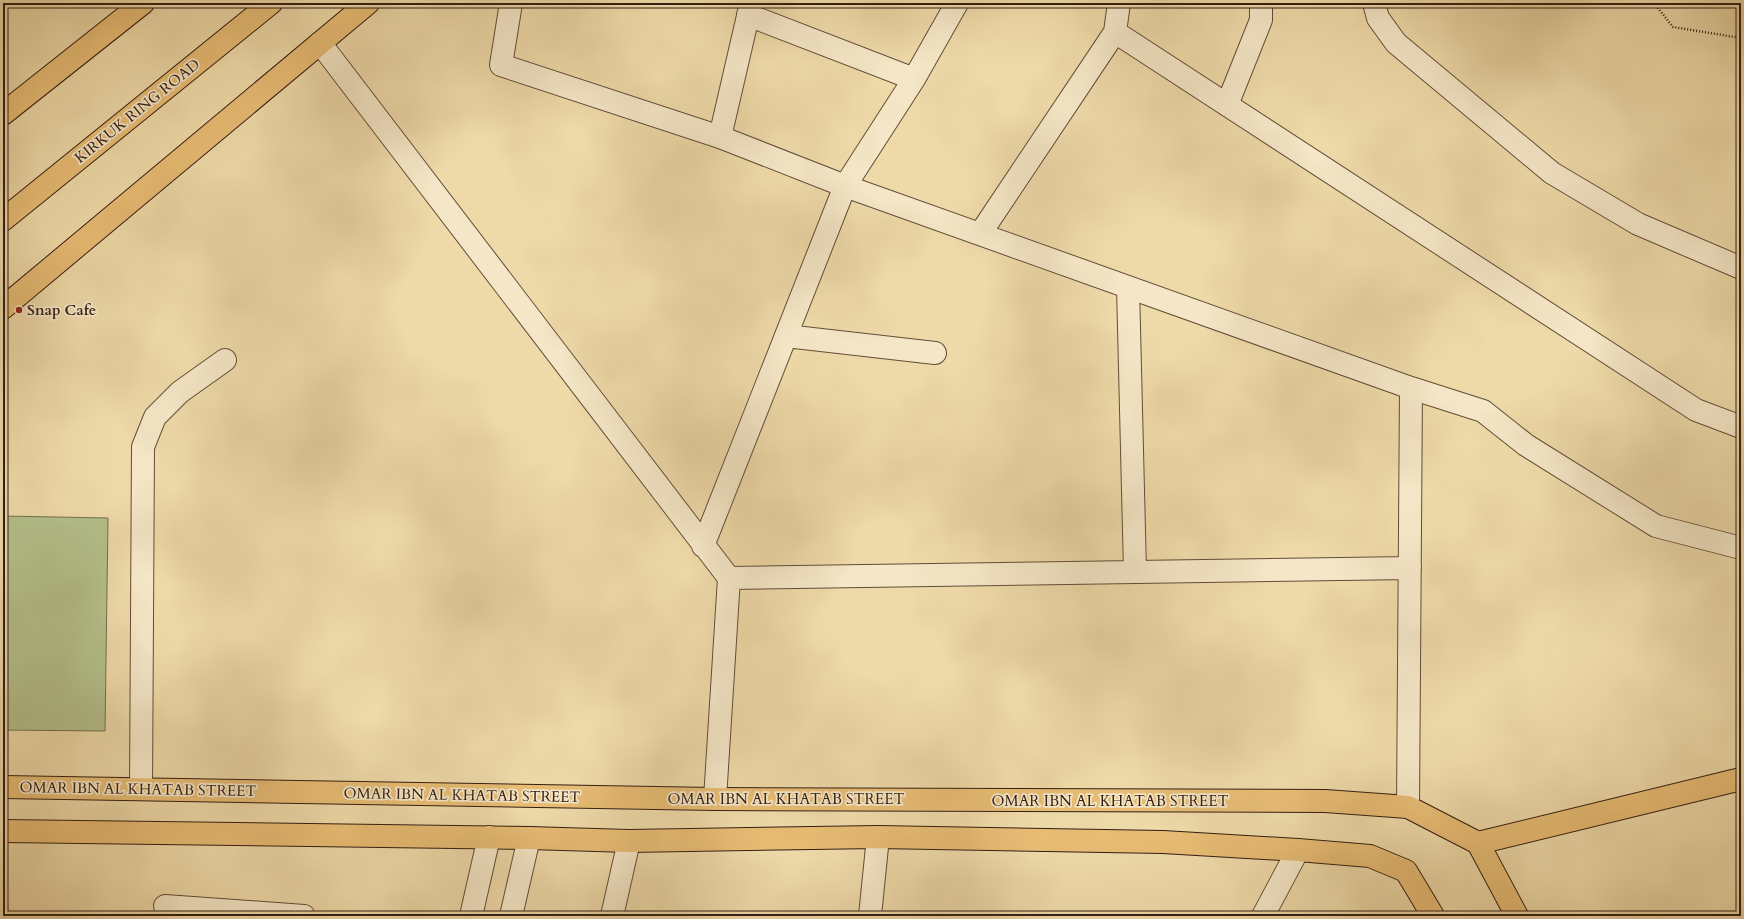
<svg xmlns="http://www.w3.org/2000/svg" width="1744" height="919" font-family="Cardo,serif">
<rect width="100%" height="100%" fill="#eed9a8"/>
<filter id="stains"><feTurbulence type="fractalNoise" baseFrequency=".005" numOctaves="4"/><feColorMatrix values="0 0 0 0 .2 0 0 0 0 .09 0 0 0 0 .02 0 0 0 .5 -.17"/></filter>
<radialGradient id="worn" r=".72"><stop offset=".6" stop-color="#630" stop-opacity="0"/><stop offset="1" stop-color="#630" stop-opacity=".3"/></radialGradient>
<!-- green -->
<path fill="#b4c08b" stroke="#746f4e" d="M3,516L108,518L105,731L3,730Z"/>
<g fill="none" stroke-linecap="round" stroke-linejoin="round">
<defs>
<path id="minor" d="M511,3L501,65L720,137L845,186L1411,388L1483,411L1526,445L1656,526L1741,548
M1374,3L1378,18L1396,43L1552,173L1638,224L1741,268
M748,15L914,79
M1115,32L1696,410L1741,427
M320,43L729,578L715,799
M1227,105L1261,20V3
M720,137L751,3
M980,234L1115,32L1119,3
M1128,287L1135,572
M786,336L935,353
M703,546L845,186L914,79L957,3
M729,578L1410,568
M141,789L143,447L155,417L180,392L225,360
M1408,807L1411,388
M165,906L304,916
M471,916L489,837
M511,916L529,838
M612,916L629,841
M870,916L878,837
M1263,916L1298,850"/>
<path id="major" d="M3,308L368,3
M3,787L715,799L1325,801L1408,807L1478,843L1517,916
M3,831L529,838L629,841L878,837L1163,842L1298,850L1370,856L1406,871L1433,916
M1478,843L1741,779"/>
<path id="highway" d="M3,114L143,3
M3,220L271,3"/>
</defs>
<!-- minor casing -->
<use href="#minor" stroke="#624d38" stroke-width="24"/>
<!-- major casing -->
<use href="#major" stroke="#331e12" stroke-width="24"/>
<!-- highway casing -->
<use href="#highway" stroke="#331e12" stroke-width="24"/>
<!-- path -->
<path stroke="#331e12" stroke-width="2.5" stroke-dasharray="1 2" stroke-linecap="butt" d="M1654,3L1673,27L1741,38"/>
<!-- minor -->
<use href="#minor" stroke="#f4e6c6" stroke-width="22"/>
<!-- major -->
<use href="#major" stroke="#e7bc74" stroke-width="22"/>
<!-- highway -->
<use href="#highway" stroke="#e7bc74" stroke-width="22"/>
</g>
<!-- markers -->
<circle fill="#8f2418" stroke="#f4e6c6" stroke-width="1.5" cx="19" cy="310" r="4"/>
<g text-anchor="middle" stroke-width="3.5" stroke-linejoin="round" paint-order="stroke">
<!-- street labels -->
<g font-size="15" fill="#331e12" stroke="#f4e6c6">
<text transform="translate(137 111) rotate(-39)" y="5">KIRKUK RING ROAD</text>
<text transform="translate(138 789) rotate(1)" y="5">OMAR IBN AL KHATAB STREET</text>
<text transform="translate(462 795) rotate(1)" y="5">OMAR IBN AL KHATAB STREET</text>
<text x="786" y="804">OMAR IBN AL KHATAB STREET</text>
<text x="1110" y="806">OMAR IBN AL KHATAB STREET</text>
</g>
<!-- poi labels -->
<g font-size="15" font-weight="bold" fill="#331e12" stroke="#f4e6c6" text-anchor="start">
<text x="27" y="315">Snap Cafe</text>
</g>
</g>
<!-- margin -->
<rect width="1744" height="919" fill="none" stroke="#eed9a8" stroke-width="16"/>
<rect x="4" y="4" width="1736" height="911" fill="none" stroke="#331e12" stroke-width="2"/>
<rect x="8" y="8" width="1728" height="903" fill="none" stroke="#331e12"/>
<rect width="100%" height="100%" filter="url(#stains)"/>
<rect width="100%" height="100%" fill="url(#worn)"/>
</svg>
